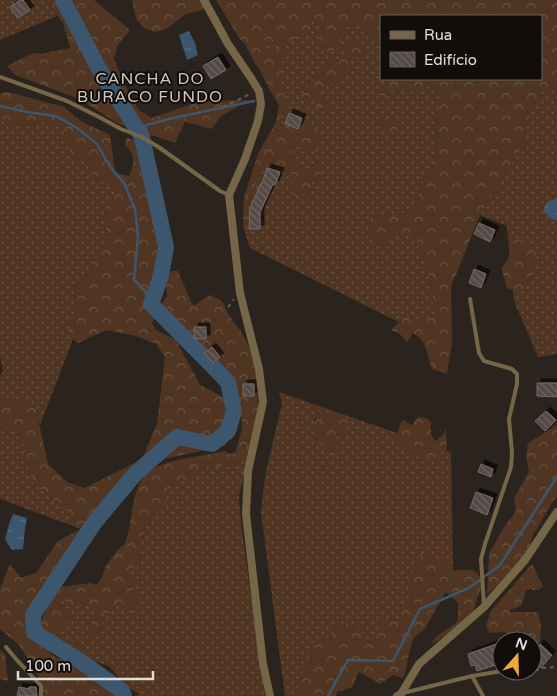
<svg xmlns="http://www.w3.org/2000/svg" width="557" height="696" font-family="'Varela Round',sans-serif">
<defs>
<pattern id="grass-dots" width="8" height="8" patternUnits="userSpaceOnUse" patternTransform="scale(1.25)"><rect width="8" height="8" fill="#503622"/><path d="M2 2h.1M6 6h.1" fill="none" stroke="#695342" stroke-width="1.8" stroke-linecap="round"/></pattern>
<pattern id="forest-crowns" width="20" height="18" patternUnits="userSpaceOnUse" patternTransform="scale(1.25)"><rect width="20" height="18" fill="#503622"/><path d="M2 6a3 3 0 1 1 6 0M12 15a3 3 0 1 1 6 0" fill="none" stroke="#695342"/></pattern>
<pattern id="water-ripples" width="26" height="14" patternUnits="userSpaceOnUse" patternTransform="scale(1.25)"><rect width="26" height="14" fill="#3b566d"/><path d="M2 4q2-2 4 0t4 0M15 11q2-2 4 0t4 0" fill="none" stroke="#576e81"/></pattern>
<pattern id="building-back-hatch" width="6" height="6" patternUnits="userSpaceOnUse" patternTransform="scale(1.25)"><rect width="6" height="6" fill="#544a46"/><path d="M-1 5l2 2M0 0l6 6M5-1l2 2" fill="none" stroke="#6c6460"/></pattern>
<filter id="shadow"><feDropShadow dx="4" dy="-4" stdDeviation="0" flood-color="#0009"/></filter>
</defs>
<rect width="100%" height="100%" fill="#2b231e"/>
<!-- grass -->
<path fill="url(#grass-dots)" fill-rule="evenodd" d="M0,0H46L57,16L0,40Z
M318,18L322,28L337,49L343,32L348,26L356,25L368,36L381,41V79H392L384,81L400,88L410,90L426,81L455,79L456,87L439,106L437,114L436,159L424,179L413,210C400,216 385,213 372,217L369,241L391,243L392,235L401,232L416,236L431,283L434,315L417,326L407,317L399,322L250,248L243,226L245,224L249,201L263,167L276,168L311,183L318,160L309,169C293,166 293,164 289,149L298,146L297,135L279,133L276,131L292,105L277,84L286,68L263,54L262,38L303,32L313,28L308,20Z
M557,89V354L538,357L514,301L507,226L480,215L523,145L525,128L531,112L543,90Z
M0,116L9,128L44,122L63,129L73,160L87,159L95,178L113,187L117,193L103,218L108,236L104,245L85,279L75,288L77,312L66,334L73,339L40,425L35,405L0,397V375L3,372L0,356Z
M279,392L451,452L453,572L440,560L410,589L411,604L402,620L383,619L379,623V634L377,639L372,642L367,639L360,629L338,626L330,636L314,642L310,646L312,662C300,672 300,681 297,696H285L261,512L265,476L282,403ZM308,406L349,420L341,434L334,439L328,467L330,454L315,438L314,420L320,414Z
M258,414L239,496L241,524L265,696H138V693L127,687L109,666L84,658L81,644L60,640L55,636V629L73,620L72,613L59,608L60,600C75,603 88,601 97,615L95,622L99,632L103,620L118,603L125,602L133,592L131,578L127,572L140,566L137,539L144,536L145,522L161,507L170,488L207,467L236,466L254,418Z
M0,425L18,431L33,483L67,510L72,523L81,529L0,499Z"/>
<!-- forest -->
<path fill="url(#forest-crowns)" d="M46,0H94L130,30L118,45L114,59L124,84L139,110L152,118L200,101L249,100L220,117L212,129L185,122L175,143L119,124L77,98L15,75L7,66L33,53L40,54L70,48L63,23Z
M132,0H201L206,9L186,14L166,29L155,32L144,28L136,19Z
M216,0H557V89L543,90L531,112L525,128L523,145L480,215L458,270L451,286L452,343L447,374L432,369C428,356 426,340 413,333L407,342L399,333L391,330L399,322L407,317L417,326L434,315L431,283L416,237L401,232L393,235L391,243L384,248L369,241L371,217C385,213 400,216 413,210L424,179L436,159L437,114L439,106L456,87V80L446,93H437L426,81L416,95L410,90L406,94L400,88L376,102L384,81L392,79H541V16H381V41L368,36L356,25L348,26L343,32L337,49L329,52L322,49L318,42L322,29L317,18L309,20L313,28L285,43L276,45L262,39L265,49L263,54L277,48L285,52L279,58L286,68L277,84L292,105L276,131L279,133L285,127L297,135L307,124L316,127L323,137L317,145L319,153L298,146L289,149L296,155L292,162L300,167L309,169L319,160L321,177L311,183V195L301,203L291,191L294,176L276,168L263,167L249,201L245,224L243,226L244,197L258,154L276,122L279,105L268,87L260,70L254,62L246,45L239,38Z
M354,39L361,41L367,47V56L350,59L345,78L334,82L319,92L329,107L326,110L315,105L314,99L312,101L301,96L326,65L343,56L345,54L343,48L346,43Z
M8,92L64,107L82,122L110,135L115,172L122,175L130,176C134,158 136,159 125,144L126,137L140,143L159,211L165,271L152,323L156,330L176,340L200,385L223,397L231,410L232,434L225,446L158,460L136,478L121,499L101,514L98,530L63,572L30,626L32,636L56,658L81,664L126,696H44L37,673L19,645L0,629V589L10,564L21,578L36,573L58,541L81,529L72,523L67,510L33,483L18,431L0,425V397L35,405L48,464L67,482L84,488L91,485L142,459L157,424L165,357L156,344L136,336L106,330L78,343L66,334L77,312L75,288L85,279L104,245L108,236L103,218L117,193L113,187L95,178L87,159L73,160L63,129L44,122L9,128L0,116V93Z
M387,119L398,123L399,129L388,135L378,126L381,121Z
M513,240H521L535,250H538L532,265C536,276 532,280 525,289L519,291L507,288C506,280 502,275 502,267C510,260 511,250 513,240Z
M172,271H178L192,304L195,305L210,295C228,302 222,304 230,317C234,323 239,328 242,333C256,357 258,387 258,414C253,420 254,425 252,433C248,444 242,455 236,466L207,467L170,488L161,507L145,522L144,536L137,539L140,566L127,572L131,577L137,579L133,592L138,597V611L132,614L126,609L125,602L118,603L103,620L99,632L91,634L90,626L95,622L97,615C88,601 75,603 60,601L59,608L72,613L73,620L55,629V636L60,640L81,644L84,658L69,651L51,640L40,628L43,617L53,595L62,587L90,583L95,585C104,580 102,570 108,563C111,559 114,555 117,551C119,547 123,547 125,543C133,524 131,485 148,472C168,458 202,457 225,451L229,454L235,453L242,429L241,413L226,390L219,385L212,370L199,361L177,336L161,325C156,315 160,304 167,296L166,278L168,275Z
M310,404L334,412L349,419L344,434H341L334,439L338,449L328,467H324V464L330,454C317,440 305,432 320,414L308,406Z
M418,417L426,418L431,422V434L435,441L444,434L446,428L447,452L436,447L435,453L442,462L440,464L433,459L415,456L402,447L396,439L401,422L403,420L412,425Z
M557,425V497L553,501L533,535L525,558L487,595L489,554L504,527L516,511L514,498L529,472L526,456L528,443Z
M423,554L440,560L453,571C466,569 483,567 481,586C481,590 479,594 477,598C476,602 475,609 472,613C467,620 439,641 431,644L436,637L456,623L458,617V603L446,592L424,630L414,637L410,648L405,674L402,678L393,675L380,684L359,672L352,687L337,692L336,696H297C300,681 300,672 312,662L310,646L314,642L330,636L338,626L349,623L360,629L367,639L372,642C380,637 379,631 379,623L383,619L401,620V606L406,603H411C409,584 411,575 418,556Z
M532,564L543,586L539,590H533L531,588L526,591L521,606L510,610V612H538L541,627L540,642L532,649V641H531L528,635L511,637L505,632L491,633L488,631L486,626L491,611Z
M0,650L5,654L8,681L0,679Z"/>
<!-- water -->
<path fill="url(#water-ripples)" d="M189,31L195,43L198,55L187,60L179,35Z
M557,198V220L552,219L543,211L547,202Z
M13,514L27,518L25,529L23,549L12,550L5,540L9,524Z"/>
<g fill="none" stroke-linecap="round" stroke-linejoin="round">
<!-- stream -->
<path stroke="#3b566d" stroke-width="2.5" d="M0,106L27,112L56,116L77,128L97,144L109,165L124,183L135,209L138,236L134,280L145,291L147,298L151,304
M136,128L173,118L254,101
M328,696L348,660L393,661L420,609L469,588L500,565L557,477"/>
<!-- river -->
<path stroke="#3b566d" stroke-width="16" d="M63,0L99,69L142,137L166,247L161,276L151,304L228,382L234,411L228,431L212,444L177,437L135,474L94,523L33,615L34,632L86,665L122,691L124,696"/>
</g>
<!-- building -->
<path fill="url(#building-back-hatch)" stroke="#736863" filter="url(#shadow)" d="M20,0H23L30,10L18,18L10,7Z
M218,57L226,70L211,79L203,66Z
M289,113L302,118L298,129L285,124Z
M267,168L280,172L275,185L273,184L260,212V229H249L250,208L261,183L262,184Z
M479,223L495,230L490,242L474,234Z
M474,269L486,274L481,288L469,283Z
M194,327H206V339H194Z
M212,347L220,357L213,363L204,353Z
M537,383H557V397L537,396Z
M243,384H254V396H243Z
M546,411L556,420L545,431L535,421Z
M481,464L493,469L491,477L478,472Z
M476,492L493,498L487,515L470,508Z
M502,642V663L477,671L475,665L471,666L468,654Z
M540,644L552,655L541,668L532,660V653Z
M19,687L29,689V687H36L37,696H17Z"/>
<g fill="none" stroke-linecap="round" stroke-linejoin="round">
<!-- path -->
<path stroke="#635c57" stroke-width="2" stroke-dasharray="4 4" stroke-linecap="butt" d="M223,107L250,94
M228,307L234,299
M542,668L557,667"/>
<!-- lane -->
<path stroke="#756647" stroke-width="4" d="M0,77L67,101L99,117L121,129L142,137L160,148L220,191L229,195
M470,299L479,353L484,361L512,369L517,374V384L509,419L512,453L511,467L485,544L481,559L484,605
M6,647L16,659L41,686V696
M532,669H537
M472,676L483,696
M403,693L472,676L502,671"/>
<!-- street -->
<path stroke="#756647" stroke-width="8" d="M204,0L228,44L251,78L259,91L261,104L258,121L245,159L229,195L240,293L259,369L263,402L248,471L246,514L263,664L270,696
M397,696L401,694L419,664L484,607L525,560L557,512"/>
</g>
<g text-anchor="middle" stroke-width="4" stroke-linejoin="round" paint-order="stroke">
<!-- neighbourhood labels -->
<g font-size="16" letter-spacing="1" fill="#d2c8c0" stroke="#110d0b">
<text x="150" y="84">CANCHA DO<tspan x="150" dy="18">BURACO FUNDO</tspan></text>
</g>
</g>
<!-- legend -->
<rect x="380" y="15" width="162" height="65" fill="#110d0b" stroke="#65615e"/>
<rect x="390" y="31" width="25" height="8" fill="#756647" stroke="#65615e"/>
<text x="424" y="40" font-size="15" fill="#e3deda">Rua</text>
<rect x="390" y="52" width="25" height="15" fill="url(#building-back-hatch)" stroke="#65615e"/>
<text x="424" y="65" font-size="15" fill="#e3deda">Edifício</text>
<!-- north arrow -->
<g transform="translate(517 656) rotate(20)"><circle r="24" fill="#110d0b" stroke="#65615e"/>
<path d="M0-4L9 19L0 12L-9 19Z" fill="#eea83c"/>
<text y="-8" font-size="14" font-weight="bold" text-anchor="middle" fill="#e3deda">N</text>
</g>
<!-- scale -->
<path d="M18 671v8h135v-8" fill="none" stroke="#e3deda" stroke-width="2.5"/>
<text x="25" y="671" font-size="15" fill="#e3deda" stroke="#110d0b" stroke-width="4" paint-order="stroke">100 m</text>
</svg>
